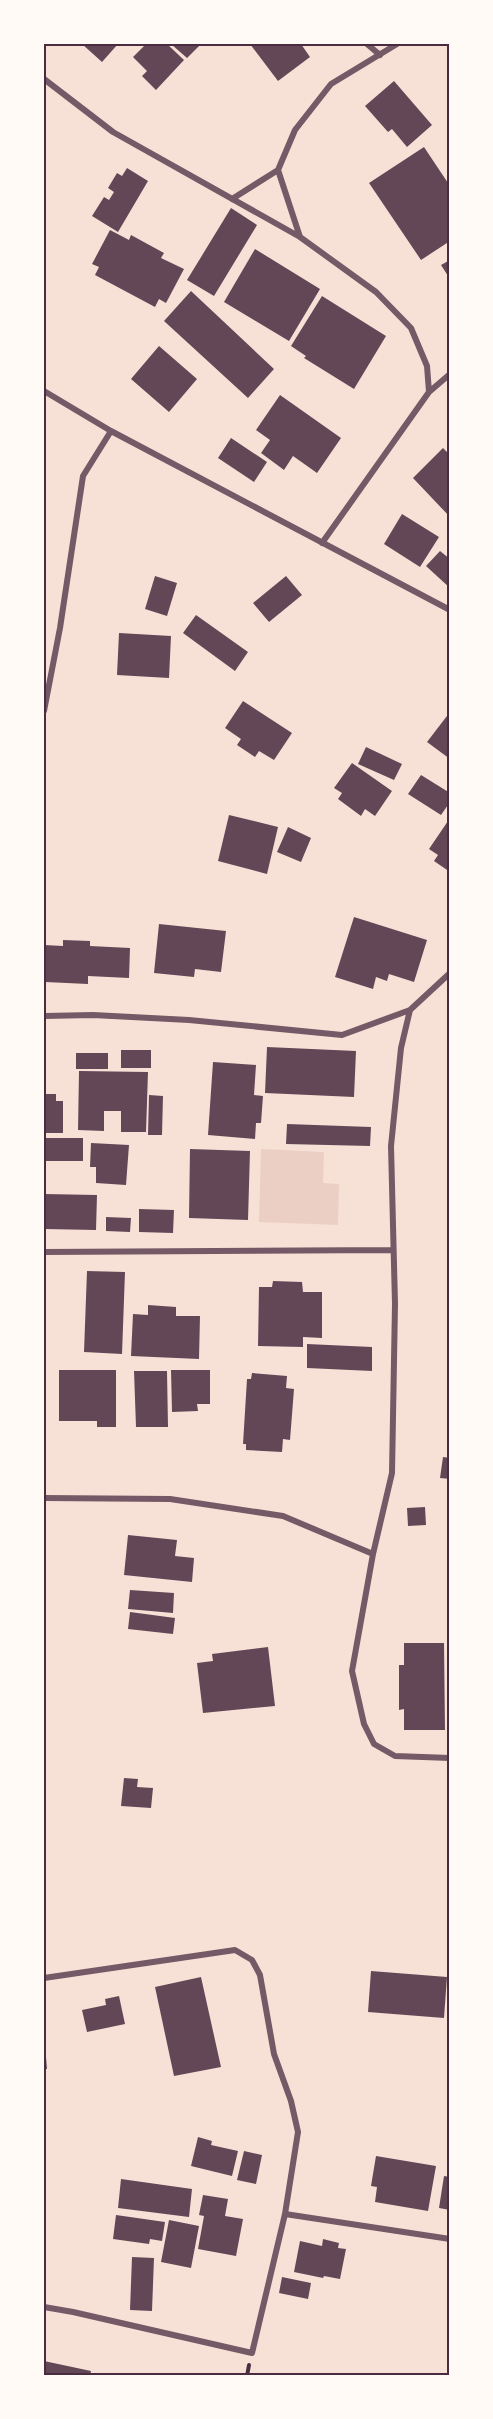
<svg xmlns="http://www.w3.org/2000/svg" width="493" height="2419" font-family="Barlow,sans-serif">
<rect width="100%" height="100%" fill="#f7e1d7"/>
<!-- green -->
<path fill="#ebcfc5" d="M261,1149L324,1152L323,1183L339,1184L338,1225L259,1222Z"/>
<!-- building -->
<path fill="#644757" d="M82,44H118L102,62Z
M146,44H167L184,60L156,90L142,76L147,71L133,57Z
M171,44H201L187,58Z
M250,44H301L310,57L278,81Z
M394,81L432,125L407,147L392,129L388,132L365,106Z
M424,147L450,186V241L421,260L369,183Z
M127,168L148,181L118,232L92,216L104,197L109,200L114,192L108,188L117,173L122,176Z
M231,208L257,225L214,296L187,280Z
M110,230L129,240L131,235L164,253L161,258L184,269L166,303L159,299L155,307L95,275L99,267L92,264Z
M255,249L320,289L289,341L224,302Z
M450,260V279L441,265Z
M191,291L274,369L248,398L164,321Z
M322,296L386,336L354,389L304,358L306,356L291,346Z
M159,346L197,379L169,412L131,379Z
M280,395L341,438L317,473L293,456L284,470L261,453L270,440L256,430Z
M231,438L267,462L254,482L218,458Z
M443,448L450,455V517L413,478Z
M402,514L439,537L420,567L384,544Z
M440,551L450,559V588L426,566Z
M155,576L177,583L167,616L145,609Z
M286,576L302,595L269,622L253,603Z
M196,615L248,652L235,671L183,633Z
M119,633L171,636L169,678L117,675Z
M243,701L292,733L274,760L259,751L255,757L237,745L241,739L225,728Z
M450,712V759L427,742Z
M366,747L402,764L394,780L358,764Z
M352,763L392,791L375,816L365,809L361,816L338,799L342,793L334,788Z
M421,775L450,793V802L441,815L408,794Z
M229,815L278,827L267,874L218,861Z
M448,821L450,822V872L434,861L438,855L429,849Z
M288,827L311,838L301,862L277,852Z
M354,917L427,940L414,982L389,974L387,981L376,977L373,989L335,977Z
M159,924L226,931L221,972L195,969L194,977L154,973Z
M63,940L90,941V946L130,948L129,978L88,976V984L45,982L44,945L63,946Z
M267,1047L356,1051L354,1097L265,1093Z
M121,1050H151V1068H121Z
M76,1053H108V1069H76Z
M213,1062L256,1065L254,1095L263,1096L261,1123H256L255,1139L208,1135Z
M79,1071L148,1072L146,1132H121V1111H104V1131L78,1130Z
M44,1094H56V1101H63V1133H44Z
M149,1095L163,1096L162,1135H148Z
M287,1124L371,1127L370,1146L286,1144Z
M44,1138H83V1161H44Z
M91,1143L129,1145L126,1185L96,1183V1167H90Z
M190,1149L250,1151L248,1220L189,1218Z
M44,1194L97,1195L96,1230L44,1229Z
M139,1209L174,1210L173,1233L139,1232Z
M106,1217L131,1218L130,1232L106,1231Z
M87,1271L125,1272L122,1354L84,1352Z
M273,1281L302,1282L303,1292H322V1338L303,1337V1347L258,1346L259,1287H272Z
M148,1305L176,1307V1316H200L199,1359L131,1356L133,1314L148,1315Z
M307,1344L372,1347V1371L307,1368Z
M59,1370H116V1427H97V1421H59Z
M171,1370H210V1404H197L198,1411L172,1412Z
M134,1371H167L168,1427H136Z
M252,1373L287,1376L286,1388L294,1389L290,1440L283,1439L282,1452L246,1450V1444H243L247,1379H251Z
M443,1457L450,1458V1479L440,1478Z
M425,1507L426,1525L408,1526L407,1508Z
M128,1535L177,1540L175,1556L194,1558L192,1582L124,1575Z
M130,1590L174,1593L173,1613L128,1609Z
M130,1612L175,1618L173,1634L128,1629Z
M404,1643H444L445,1730H404V1709L399,1710V1665H404Z
M268,1647L275,1706L203,1713L197,1663L213,1661L212,1654Z
M124,1778L138,1779L137,1787L153,1788L151,1808L121,1806Z
M371,1971L447,1977L444,2018L368,2012Z
M201,1977L221,2067L174,2076L155,1987Z
M119,1996L125,2024L87,2032L82,2010L106,2005L105,1999Z
M44,2045H45L47,2069H44Z
M198,2137L212,2141L211,2145L238,2151L232,2176L191,2166Z
M244,2151L262,2155L256,2184L237,2180Z
M376,2156L436,2166L428,2211L375,2202L377,2187L371,2186Z
M444,2176L450,2177V2210L439,2208Z
M121,2179L192,2189L189,2217L118,2208Z
M203,2195L228,2199L225,2216L243,2219L236,2256L198,2249L204,2216L199,2215Z
M116,2215L165,2222L162,2241L150,2239L149,2244L113,2239Z
M169,2220L199,2226L191,2268L161,2262Z
M323,2239L339,2243L338,2248L346,2249L340,2279L324,2276L323,2278L294,2272L300,2241L322,2246Z
M132,2257L154,2258L152,2311L130,2310Z
M282,2277L311,2283L308,2299L279,2293Z
M44,2361L91,2371L90,2376H44Z"/>
<g fill="none" stroke-linecap="round" stroke-linejoin="round">
<!-- path -->
<path stroke="#4a2c40" stroke-width="4" d="M247,2376L249,2365"/>
<!-- minor -->
<path stroke="#755966" stroke-width="6" d="M367,44L380,55
M44,79L113,132L300,237L376,292L411,328L427,366L429,392L322,543
M278,170L300,237
M232,199L278,170L295,130L331,84L397,44
M44,391L111,431L450,610
M429,392L450,374
M44,711L60,628L83,476L111,431
M450,973L410,1010L401,1048L391,1146L395,1304L392,1473L373,1554L352,1671L364,1724L374,1744L395,1756L450,1758
M44,1016L93,1015L189,1020L342,1035L410,1010
M44,1252L393,1250
M44,1498L170,1499L283,1516L373,1554
M44,1978L235,1950L252,1960L260,1975L274,2054L291,2101L298,2132L285,2214L252,2353L73,2312L44,2307
M285,2214L450,2239"/>
</g>
<!-- border -->
<rect width="493" height="2419" fill="none" stroke="#fffaf5" stroke-width="90"/>
<rect x="45" y="45" width="403" height="2329" fill="none" stroke="#4a2c40" stroke-width="2"/>
</svg>
